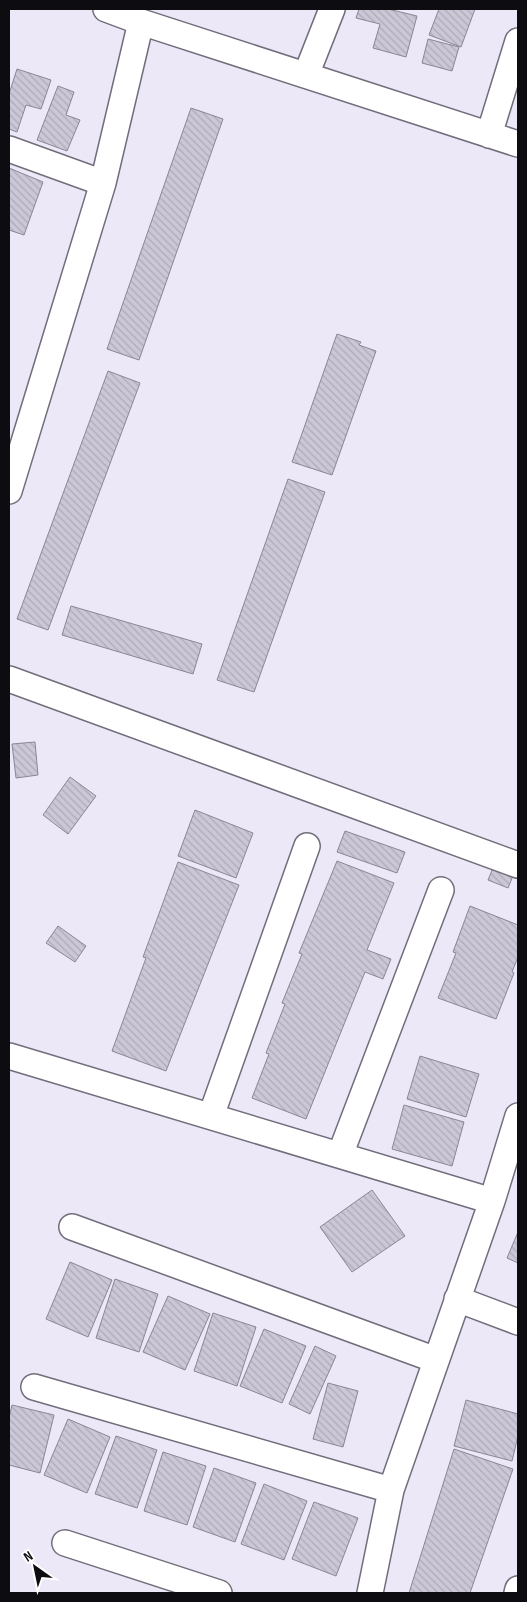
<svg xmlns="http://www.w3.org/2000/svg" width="527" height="1602" font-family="'Sofia Sans Condensed',sans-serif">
<defs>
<pattern id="building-back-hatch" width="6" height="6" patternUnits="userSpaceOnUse" patternTransform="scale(1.25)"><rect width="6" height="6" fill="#ccc7d6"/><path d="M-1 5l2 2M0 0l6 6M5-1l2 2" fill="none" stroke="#aeaab7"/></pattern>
</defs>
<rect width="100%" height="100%" fill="#ede8f8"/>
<!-- building -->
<path fill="url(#building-back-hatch)" stroke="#8a8694" d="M359,9H388L417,16L406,57L373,48L380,24L356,18Z
M439,9H475L461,47L429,35Z
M428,39L459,47L452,71L422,63Z
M17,69L51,80L41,109L26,105L17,132L9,129V94Z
M58,86L74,92L66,115L80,120L67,151L37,140Z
M191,108L223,119L139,360L107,349Z
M9,168L43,182L24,235L9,230Z
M337,334L361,342L359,345L376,351L332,475L292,462Z
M108,371L140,383L48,630L17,619Z
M288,479L325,492L254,692L217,680Z
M71,606L202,644L193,674L62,635Z
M35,742L38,775L16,778L12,744Z
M70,777L96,796L68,834L43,815Z
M195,810L253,833L236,878L178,856Z
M345,831L405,852L397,873L337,852Z
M337,861L394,883L367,950L391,959L383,979L365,972L306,1119L252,1098L269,1054L266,1053L285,1004L282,1003L302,954L299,953Z
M178,862L239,885L166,1071L112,1051L146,958L143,957Z
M493,868L513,876L508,888L488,880Z
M470,906L518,925V957L512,972L514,973L496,1019L438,998L456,953L453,952Z
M58,926L86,946L75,962L46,943Z
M420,1056L479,1074L466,1117L407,1099Z
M404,1105L464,1122L452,1166L392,1149Z
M372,1190L405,1236L352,1272L320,1227Z
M518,1232V1263L507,1258Z
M70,1262L112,1280L88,1337L46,1319Z
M115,1279L158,1294L139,1352L96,1338Z
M168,1296L210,1314L185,1370L143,1352Z
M213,1313L256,1327L237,1386L194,1371Z
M264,1329L306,1346L282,1403L240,1386Z
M315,1346L336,1356L310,1414L289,1404Z
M328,1383L358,1391L343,1447L313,1439Z
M466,1400L518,1414V1436L512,1461L454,1446Z
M12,1405L54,1415L40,1473L9,1465V1418Z
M68,1419L110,1437L87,1493L44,1475Z
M116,1436L157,1450L137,1508L95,1494Z
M454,1449L513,1469L470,1593H409Z
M163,1452L206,1466L187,1525L144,1511Z
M214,1468L256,1483L235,1542L193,1527Z
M264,1484L307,1501L284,1560L241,1544Z
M314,1502L358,1518L336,1576L292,1559Z"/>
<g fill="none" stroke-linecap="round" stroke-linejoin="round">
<defs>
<path id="minor" d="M106,9L141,22L518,144
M306,75L332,9
M489,135L518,41
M9,149L103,183
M9,491L103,183L141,22
M9,679L518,865
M9,1056L492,1201
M211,1116L307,846
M340,1155L441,890
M72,1227L436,1360
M457,1299L518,1322
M34,1387L391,1490
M65,1543L219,1593
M370,1593L391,1490L492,1201L518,1116
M517,1593L518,1589"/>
</defs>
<!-- minor casing -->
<use href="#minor" stroke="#726d7b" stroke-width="28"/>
<!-- minor -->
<use href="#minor" stroke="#fff" stroke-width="25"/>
</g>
<!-- border -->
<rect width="527" height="1602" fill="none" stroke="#0d0c11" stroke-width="20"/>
<!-- north arrow -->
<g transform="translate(35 1567) rotate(327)" stroke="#ffffff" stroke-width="4" paint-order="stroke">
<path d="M0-4L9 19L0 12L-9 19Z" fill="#0d0c11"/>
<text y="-8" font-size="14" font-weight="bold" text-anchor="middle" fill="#0d0c11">N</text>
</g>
</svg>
